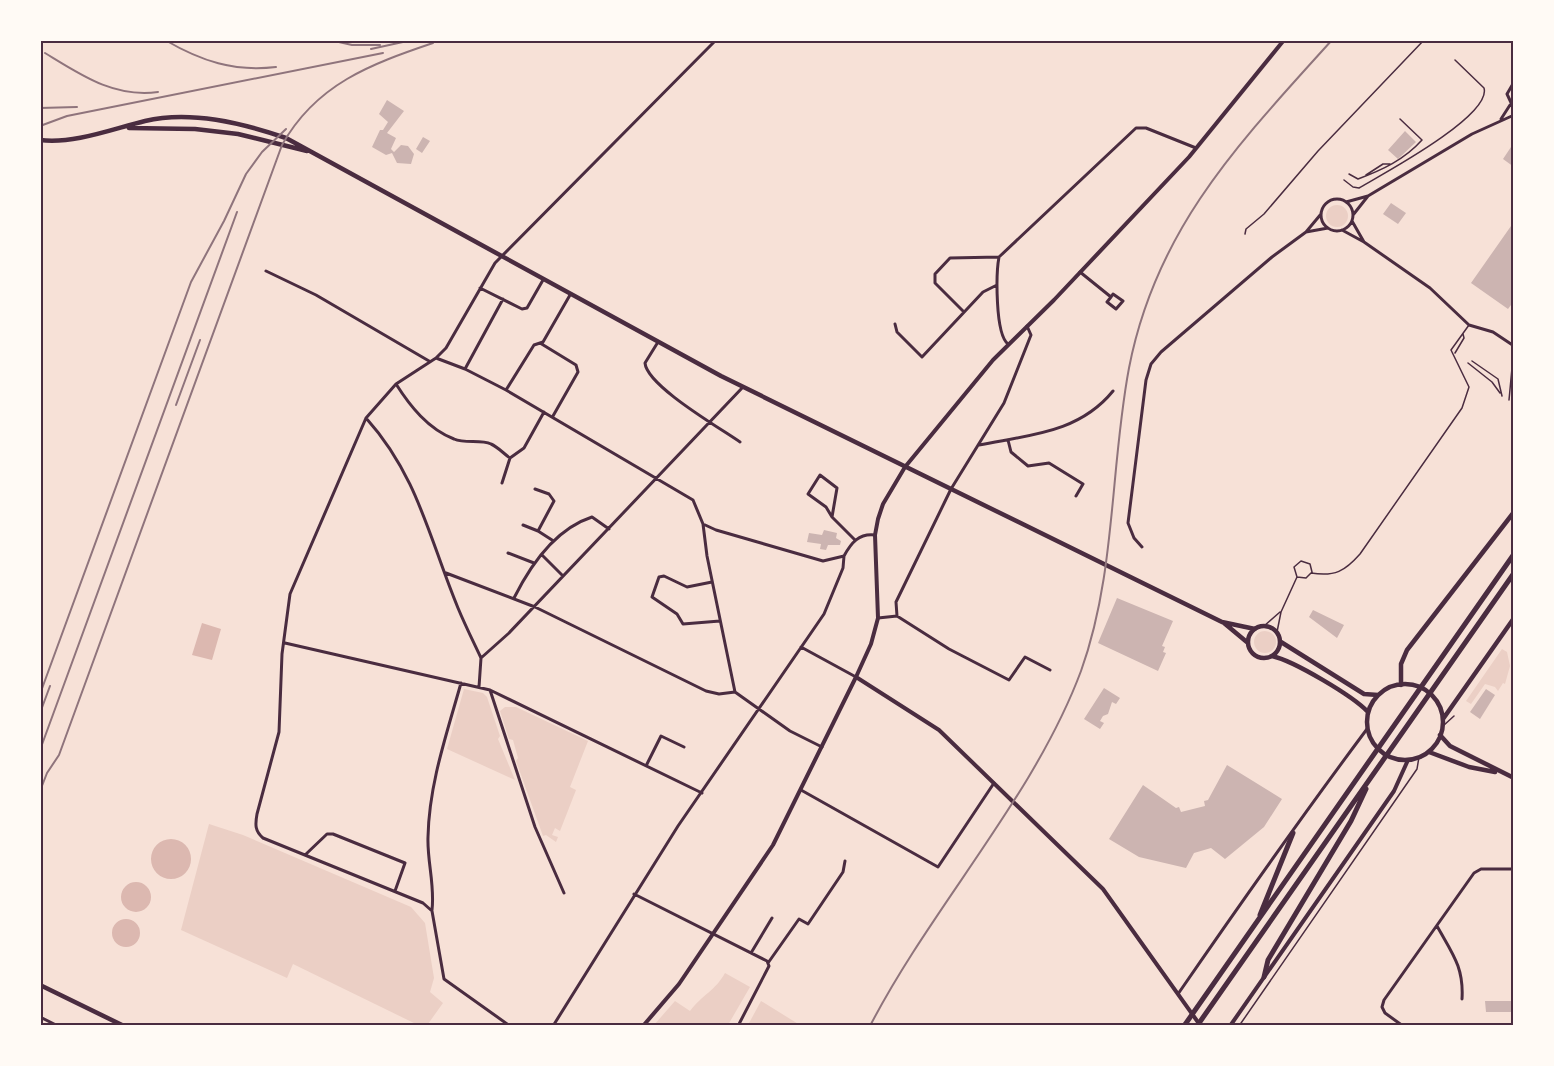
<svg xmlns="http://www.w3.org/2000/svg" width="1554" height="1066" font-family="'Space Grotesk',sans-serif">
<rect width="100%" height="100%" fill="#f7e1d7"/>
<!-- green -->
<path fill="#ebcfc5" d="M1326 216a11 11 0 1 1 22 0a11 11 0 1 1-22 0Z
M1254 642a11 11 0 1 1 22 0a11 11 0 1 1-22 0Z
M1502,649L1507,652L1510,666L1505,684L1503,683L1498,691L1495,687L1485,684L1471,704L1466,701Z
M464,689L483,693L487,697L500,736L498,739L515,780L447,749Z
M505,707H516L588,741L570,787L576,790L560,831L555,828L552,835L558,837L556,842L546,835L543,836L516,761L518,758L513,740L509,739L500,711Z
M209,824L243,835L411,907L425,923L434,978L430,992L443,1003L428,1024L418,1025L293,964L287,978L181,930Z
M725,973L750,987L728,1025H654L675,1001L690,1011C703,994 715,991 725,973Z
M761,1001L800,1025H748Z"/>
<!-- water -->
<path fill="#dcb8b0" d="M202,623L221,629L212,660L192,655Z
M151 859a20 20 0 1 1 40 0a20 20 0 1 1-40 0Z
M121 897a15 15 0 1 1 30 0a15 15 0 1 1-30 0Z
M112 933a14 14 0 1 1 28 0a14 14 0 1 1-28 0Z"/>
<!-- building -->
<path fill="#ccb4b1" d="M387,100L404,111L387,133L396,138L391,149L394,152L401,145L408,146L414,154L411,164L397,163L392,153L386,155L372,147L380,130H383L388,122L379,114Z
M1405,131L1416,142L1398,159L1388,150Z
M423,137L430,141L422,153L416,149Z
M1511,147L1514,149V167L1503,159Z
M1391,203L1406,213L1398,224L1383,214Z
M1511,226L1514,227V301L1508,309L1471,283Z
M824,530L837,533L836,538L841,541L840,545H828L826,550L820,549L821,544L807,542L809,533L822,535Z
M1117,598L1173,621L1162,646L1165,647L1163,652L1166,653L1158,671L1098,643Z
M1313,610L1344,625L1337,638L1309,617Z
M1104,688L1120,698L1116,704L1112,702L1108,714L1103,716L1100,721L1104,723L1100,729L1084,719Z
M1486,689L1495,695L1480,719L1470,712Z
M1227,765L1282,799L1264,827L1225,859L1211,848L1194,853L1186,868L1139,857L1109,839L1143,785L1176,808L1179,807L1181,812L1205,806L1204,801L1208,800Z
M1485,1001H1514V1012H1486Z"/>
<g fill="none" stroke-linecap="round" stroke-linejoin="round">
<!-- path -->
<path stroke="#4a2c40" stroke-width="1.5" d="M1245,234L1246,229L1264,214L1318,151L1424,40
M1443,726L1454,716
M1239,1026L1417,769L1419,757"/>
<!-- service -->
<path stroke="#4a2c40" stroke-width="1.5" d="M1349,174L1358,179C1382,170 1404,160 1422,140L1400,119
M1366,175L1383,164H1390
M1344,180L1353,187L1359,188C1381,175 1492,116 1484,88L1455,60
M1455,353L1464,338L1463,334
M1472,361L1498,379L1502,396
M1468,363L1492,382L1500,393
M1509,400L1512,368
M1513,403L1514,394
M1297,577L1306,578L1311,573C1335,577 1345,571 1360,554L1462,408L1469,387L1451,350L1469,325
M1297,577L1294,567L1301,561L1310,564L1312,572
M1264,626L1280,612
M1277,632L1281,612L1297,577"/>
<!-- minor -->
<path stroke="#4a2c40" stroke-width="3" d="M1514,82L1507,94L1514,109
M1501,119L1510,105
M1321 215a16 16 0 1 1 32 0a16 16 0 1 1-32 0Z
M1346,202L1368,196
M1353,215L1368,196L1378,190L1472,134L1514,115
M1352,221L1364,242
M1342,230L1364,242L1430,288L1469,325L1493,332L1514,346
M1306,232L1328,228
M266,271L316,295L429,361
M1080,272L1111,297L1113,294L1123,301L1116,309L1107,302L1111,297
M480,288L522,309L527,308L543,280
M964,312L935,283V274L950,258L999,257
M895,324L897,332L922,357L983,292L997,285
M658,342L645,363C647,386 720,428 740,442
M540,343L576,365L578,372L553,416
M1008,344C995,334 996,273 999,257L1136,128H1146L1196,148
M436,358L465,369L506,390L693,500L703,524L716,530L823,561L844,556C851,543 859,533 875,535
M465,369L503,299
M396,384C410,406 428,429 454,439C465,444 481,439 491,444C498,447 504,454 510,458
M506,390L534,345L543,342L570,295
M366,418C418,476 429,538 458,608C465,625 473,641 481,658
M1008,440L1011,452L1028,466L1049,463L1083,484L1076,496
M979,445C1029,435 1079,433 1113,391
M502,483L510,458L524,448L544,412
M535,489L549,494L554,501L538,531L552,540
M832,517L826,507L808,494L820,475L837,488L832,517L855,540
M703,524L707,556L735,692L790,731L822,747
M523,525L538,531
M1142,547L1134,538L1128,523L1146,380L1151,364L1161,352L1272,257L1306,232L1321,214
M508,553L534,563
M542,555L563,576
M446,573L535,607L706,691L719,694L735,692
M712,582L687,587L664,576L659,577L652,597L677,614L683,624L720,621
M514,598C531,564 555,529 592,517L609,529
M897,616L896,602L951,489L1004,403L1031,335L1027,326
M878,618L897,616L949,649L1009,680L1025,657L1050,670
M285,643L490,690L702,793
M801,647L856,677
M479,687L481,658L509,633L743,387
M490,690L535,827L564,893
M647,764L661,736L684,747
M801,790L938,867L994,783
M305,855L327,834H333L405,863L395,891
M634,894L767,961L769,966L738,1026
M432,910C435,885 427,861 428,837C429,784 447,733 461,683
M1437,926C1452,953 1464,967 1462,999
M751,953L772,918
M768,963L799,919L808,924L843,872L845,861
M1178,994C1240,904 1302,816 1367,729
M40,1017L58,1026
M510,1026L444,979L432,911L423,903L263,838C255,831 255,825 257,814L279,732L282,654L290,594L366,418L396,384L436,358L446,348L495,263L716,40
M553,1026L678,826L824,614L843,568L844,556
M1403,1026L1385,1013L1382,1007L1384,1000L1474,873L1481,869H1514"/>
<!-- tertiary -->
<path stroke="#4a2c40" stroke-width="4" d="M856,677L939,730L1103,889L1200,1025
M643,1026L679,984L773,845L856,677L871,644L878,618L875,535L878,519L883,504L905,467L993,360L1054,300L1189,157L1284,40
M1230,1026L1394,791L1408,760"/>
<!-- secondary -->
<path stroke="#4a2c40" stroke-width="4.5" d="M129,128L195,129L238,134L307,151
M40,140C75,144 112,129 145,121C190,110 242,123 286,138L721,376L1222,622L1255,629
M1224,623L1248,643
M1248 642a16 16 0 1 1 32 0a16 16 0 1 1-32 0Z
M1281,642L1364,694L1378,695
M1272,656C1294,661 1353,696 1368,712
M1367 722a38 38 0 1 1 76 0a38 38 0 1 1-76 0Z
M1401,685V664L1407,650L1514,512
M1443,719L1514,618
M1440,735L1450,746L1514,778
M1429,752L1469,767L1495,772
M40,985L124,1026"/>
<!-- trunk -->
<path stroke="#4a2c40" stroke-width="5" d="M1260,915L1293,833
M1264,977L1268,960L1351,821L1366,789
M1184,1026L1514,554
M1197,1026L1514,573"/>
<!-- rail -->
<path stroke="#8f747c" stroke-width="2" d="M165,40C201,61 234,72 276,67
M330,40L352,45H380
M371,49L412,40
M45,53C81,75 114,98 158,92
M40,108L77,107
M40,126L67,116L383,53
M176,405L200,340
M40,694L191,282L224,221L246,174L262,152L286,129
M40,713L50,686
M40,750L237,212
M40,791L47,773L59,755L282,145C316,84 371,64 433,43
M870,1026C932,906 1034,797 1081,671C1116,574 1110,468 1129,368C1156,228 1240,142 1332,40"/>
</g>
<!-- border -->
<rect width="1554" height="1066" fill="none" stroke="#fffaf5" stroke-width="84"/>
<rect x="42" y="42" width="1470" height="982" fill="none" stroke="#4a2c40" stroke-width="2"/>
</svg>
